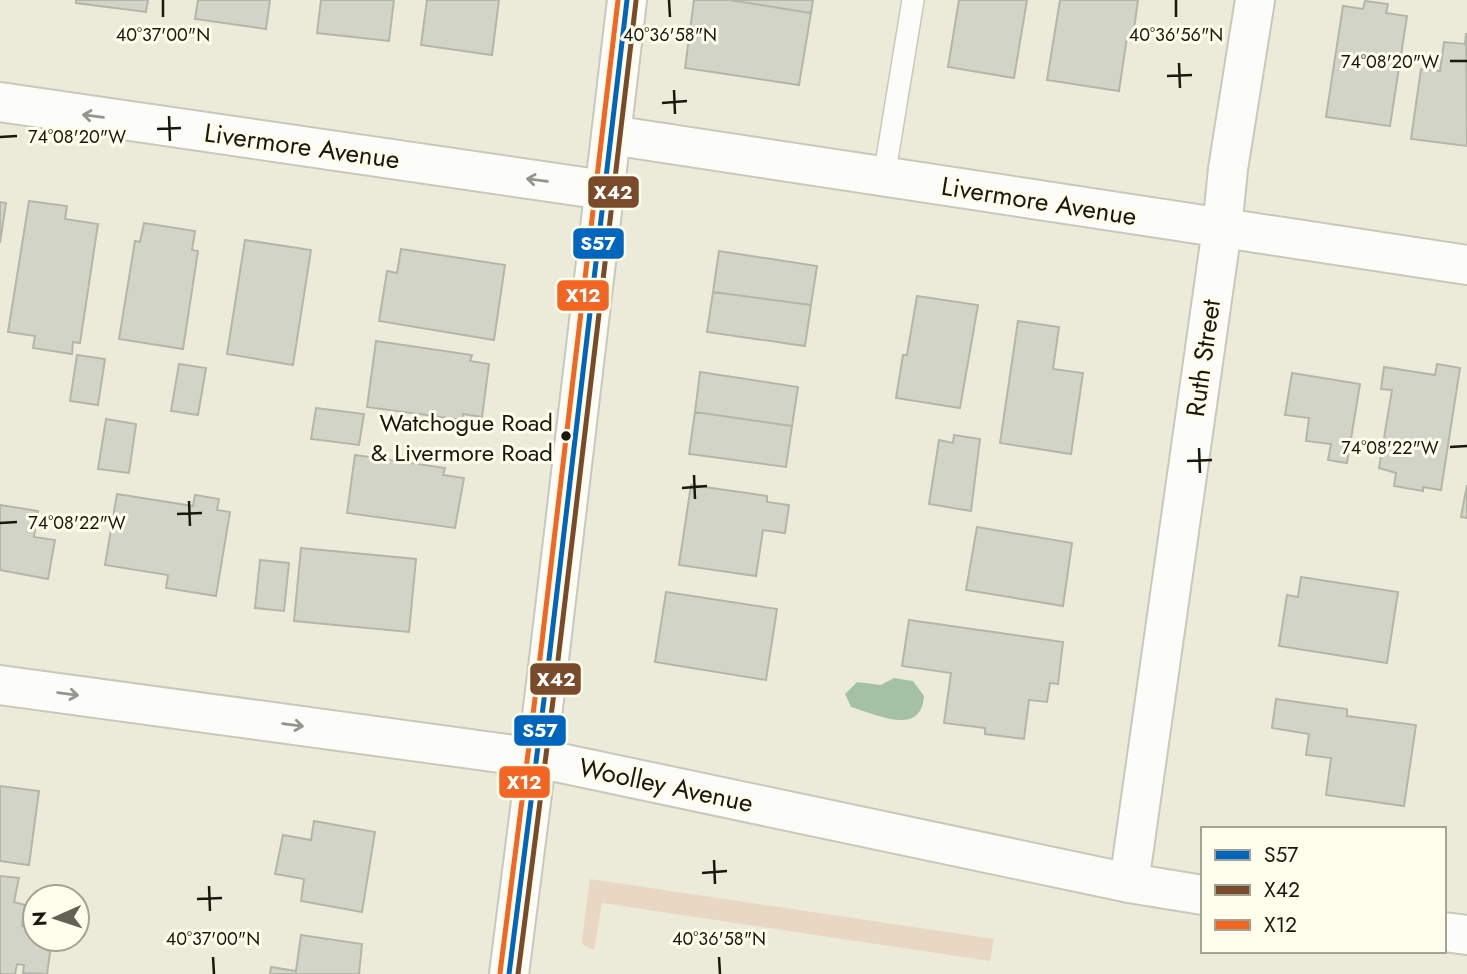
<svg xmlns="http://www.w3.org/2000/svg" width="1467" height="974" font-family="Jost,sans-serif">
<rect width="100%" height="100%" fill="#ecebda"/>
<!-- green -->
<path fill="#e8d8c3" d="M590,879L994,939L990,961L602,903L594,950L583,945L582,940Z"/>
<!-- water -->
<path fill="#a5c1a5" d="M894,678L913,681L924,696C921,737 878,715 851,707L845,694L857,682L881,685Z"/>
<!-- building -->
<path fill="#d2d4c8" stroke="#b4b6a9" stroke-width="2" d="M76,0H148L146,12L76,3Z
M198,0H270L266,29L195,19Z
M321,0H394L389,41L317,33Z
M427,0H499L492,55L421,45Z
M694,0H729L811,13L799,85L685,68Z
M729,0H813L811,13Z
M959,0H1027L1014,78L948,67Z
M1060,0H1138L1133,37H1127L1119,91L1047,80Z
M1365,1L1388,4L1386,13L1407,16L1390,126L1326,117L1343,6L1363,9Z
M1466,33L1467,146L1411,139L1421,69L1440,71L1444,42L1465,44Z
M29,201L67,206L65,219L98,224L80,343L73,342L72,354L33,348L35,336L8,332Z
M0,202L6,203L0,243Z
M144,223L195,231L192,250L198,251L183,349L119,339L135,241L140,242Z
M245,240L311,250L293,365L227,354Z
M401,249L505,265L494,340L379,321L387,271L397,273Z
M719,251L817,266L811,305L713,292Z
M713,292L811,305L805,346L707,332Z
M917,296L978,305L960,408L896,398L903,355H907Z
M1018,321L1059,327L1053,369L1083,373L1071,454L1000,443Z
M376,341L472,355L470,361L489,364L482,417L463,414L462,420L367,407Z
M77,355L105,359L98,405L70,401Z
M179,364L206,368L198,415L171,411Z
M1437,364L1460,368L1441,490L1423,487V491L1394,486L1396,473L1379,468L1392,390L1381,389L1384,367L1435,375Z
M700,372L798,387L792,426L695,412Z
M1292,373L1360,384L1347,463L1328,460L1331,444L1306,441L1309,418L1285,415Z
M316,408L364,414L359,445L311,439Z
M695,412L792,426L786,467L689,454Z
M106,419L136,424L129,473L98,469Z
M954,435L980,439L971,511L929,504L939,440L953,443Z
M355,455L445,468L443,475L464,478L455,528L347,513Z
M691,485L767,496V502L789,505L785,533L763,530L756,576L679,565Z
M1467,485V518L1461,517Z
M117,494L193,506L195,495L219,499L217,510L230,512L216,596L166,588L168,575L105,565Z
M0,505L38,511L34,537L55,540L48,579L0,570Z
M977,527L1072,543L1063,606L966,590Z
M301,548L416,559L409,632L294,621Z
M260,560L289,563L284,611L255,608Z
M1301,577L1398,592L1387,663L1279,646L1287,595L1298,597Z
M666,592L777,609L766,680L655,662Z
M909,620L1063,642L1058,684L1050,683L1047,702L1029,700L1024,739L985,734V728L944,723L951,673L902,666Z
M1276,699L1347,709V716L1416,725L1404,806L1326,795L1331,758L1306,755L1309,734L1272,728Z
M0,786L39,791L29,865L0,861Z
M314,821L375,832L362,912L301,901L304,879L275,874L283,835L311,840Z
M0,876L19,878L14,902L25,905L22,926L35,927V939H52L47,974L23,973L24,965L17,964L15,974H0Z
M301,935L362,944L359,974H270L271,967L296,971Z"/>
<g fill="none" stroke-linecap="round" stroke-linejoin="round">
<defs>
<path id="lane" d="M884,177L913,0"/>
<path id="street" d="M0,102L604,190
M611,135L1467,265
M0,685L537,758
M1129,883L1222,229L1228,169L1255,0"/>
<path id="secondary" d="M537,758L1129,883L1203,895
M1444,932L1467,935
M509,974L547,676L627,0"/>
</defs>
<!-- lane casing -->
<use href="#lane" stroke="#c8c8bb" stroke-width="24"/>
<!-- street casing -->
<use href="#street" stroke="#c8c8bb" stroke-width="42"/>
<!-- secondary casing -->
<use href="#secondary" stroke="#c8c8bb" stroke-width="42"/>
<!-- lane -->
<use href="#lane" stroke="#fcfcf9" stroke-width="21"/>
<!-- street -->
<use href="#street" stroke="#fcfcf9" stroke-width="38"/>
<!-- secondary -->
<use href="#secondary" stroke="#fcfcf9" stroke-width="38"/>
<defs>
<path id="bus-1" d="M509,974L547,676L627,0"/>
<path id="bus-2" d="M518,974L556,677L636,1"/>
<path id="bus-3" d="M500,973L538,675L618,0"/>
</defs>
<!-- bus-1 casing -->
<use href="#bus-1" stroke="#fffeec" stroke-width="10"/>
<!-- bus-2 casing -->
<use href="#bus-2" stroke="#fffeec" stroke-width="10"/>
<!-- bus-3 casing -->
<use href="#bus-3" stroke="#fffeec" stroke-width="10"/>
<!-- bus-1 -->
<use href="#bus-1" stroke="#0065bd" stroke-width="5"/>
<!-- bus-2 -->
<use href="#bus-2" stroke="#7a4b2a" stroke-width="5"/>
<!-- bus-3 -->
<use href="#bus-3" stroke="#f26522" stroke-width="5"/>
</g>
<!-- one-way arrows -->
<defs><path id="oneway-shaft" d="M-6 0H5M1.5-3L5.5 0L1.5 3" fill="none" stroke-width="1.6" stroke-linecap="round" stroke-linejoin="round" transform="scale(1.75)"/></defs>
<g stroke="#95958f">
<use href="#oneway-shaft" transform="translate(93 116) rotate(-172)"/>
<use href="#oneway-shaft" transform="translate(537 180) rotate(-172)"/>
<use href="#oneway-shaft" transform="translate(68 694) rotate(8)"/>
<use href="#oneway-shaft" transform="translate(293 725) rotate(8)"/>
</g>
<!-- ticks -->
<path fill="none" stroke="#18180d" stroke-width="2.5" d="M163,0V17M669,0L670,17M1176,0V17M1450,61H1467M1179,63L1180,88M1167,76L1192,75M674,90L675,114M662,103L687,101M169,116L170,141M157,129L181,128M0,137L17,136M1450,447L1467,446M1199,448L1200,473M1187,461L1212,460M694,475L695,499M682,488L707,486M189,501L190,526M177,514L202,513M0,523L17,522M714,860L715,884M702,873L727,871M209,886L210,911M197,899L222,898M213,957L214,974M719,957L720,974"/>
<!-- markers -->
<circle fill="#18180d" stroke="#fffeec" stroke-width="2.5" cx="566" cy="436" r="6"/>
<g text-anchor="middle" stroke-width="6" stroke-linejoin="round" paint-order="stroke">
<!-- bus labels -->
<g font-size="24" fill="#18180d" stroke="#fffeec" text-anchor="end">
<text x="553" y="431">Watchogue Road<tspan x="553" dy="30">&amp; Livermore Road</tspan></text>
</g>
<!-- street labels -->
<g font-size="26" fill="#18180d" stroke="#fffeec">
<text transform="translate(302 146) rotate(8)" y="9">Livermore Avenue</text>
<text transform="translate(1039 201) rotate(9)" y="9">Livermore Avenue</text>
<text transform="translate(1203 358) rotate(-82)" y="9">Ruth Street</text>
<text transform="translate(666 785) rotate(12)" y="9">Woolley Avenue</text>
</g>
</g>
<g font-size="18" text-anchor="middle" fill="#18180d" stroke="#fffeec" stroke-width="6" stroke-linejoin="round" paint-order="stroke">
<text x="163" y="41">40°37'00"N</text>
<text x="670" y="41">40°36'58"N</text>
<text x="1176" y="41">40°36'56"N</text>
<text x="1390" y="68">74°08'20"W</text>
<text x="77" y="143">74°08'20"W</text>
<text x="1390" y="454">74°08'22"W</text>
<text x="77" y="529">74°08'22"W</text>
<text x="213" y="945">40°37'00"N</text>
<text x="719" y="945">40°36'58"N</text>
</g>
<g stroke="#fffeec" stroke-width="2.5">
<rect x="587" y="175" width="53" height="34" rx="7" fill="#7a4b2a"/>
<rect x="572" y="227" width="53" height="33" rx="7" fill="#0065bd"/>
<rect x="556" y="279" width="54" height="33" rx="7" fill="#f26522"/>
<rect x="529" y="662" width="53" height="34" rx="7" fill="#7a4b2a"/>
<rect x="513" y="714" width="54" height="33" rx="7" fill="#0065bd"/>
<rect x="498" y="765" width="53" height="34" rx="7" fill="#f26522"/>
</g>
<g font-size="19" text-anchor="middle" font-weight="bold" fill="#fff">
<text x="613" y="199">X42</text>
<text x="598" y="250">S57</text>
<text x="583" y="302">X12</text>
<text x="556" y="686">X42</text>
<text x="540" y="737">S57</text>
<text x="524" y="789">X12</text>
</g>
<!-- legend -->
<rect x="1201" y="827" width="245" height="126" fill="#fffeec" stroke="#a3a293" stroke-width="2"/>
<rect x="1215" y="850" width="35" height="10" fill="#0065bd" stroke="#a3a293" stroke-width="2"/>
<text x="1264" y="862" font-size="21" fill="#18180d">S57</text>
<rect x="1215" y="885" width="35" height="10" fill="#7a4b2a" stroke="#a3a293" stroke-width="2"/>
<text x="1264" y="897" font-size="21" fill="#18180d">X42</text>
<rect x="1215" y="920" width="35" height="10" fill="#f26522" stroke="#a3a293" stroke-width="2"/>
<text x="1264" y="932" font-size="21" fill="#18180d">X12</text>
<!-- north arrow -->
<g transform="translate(56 918) rotate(267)"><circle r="33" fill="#fffeec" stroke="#a3a293" stroke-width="2"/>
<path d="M0-5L12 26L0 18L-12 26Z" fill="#626255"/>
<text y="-10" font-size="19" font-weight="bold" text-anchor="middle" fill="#18180d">N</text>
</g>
</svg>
